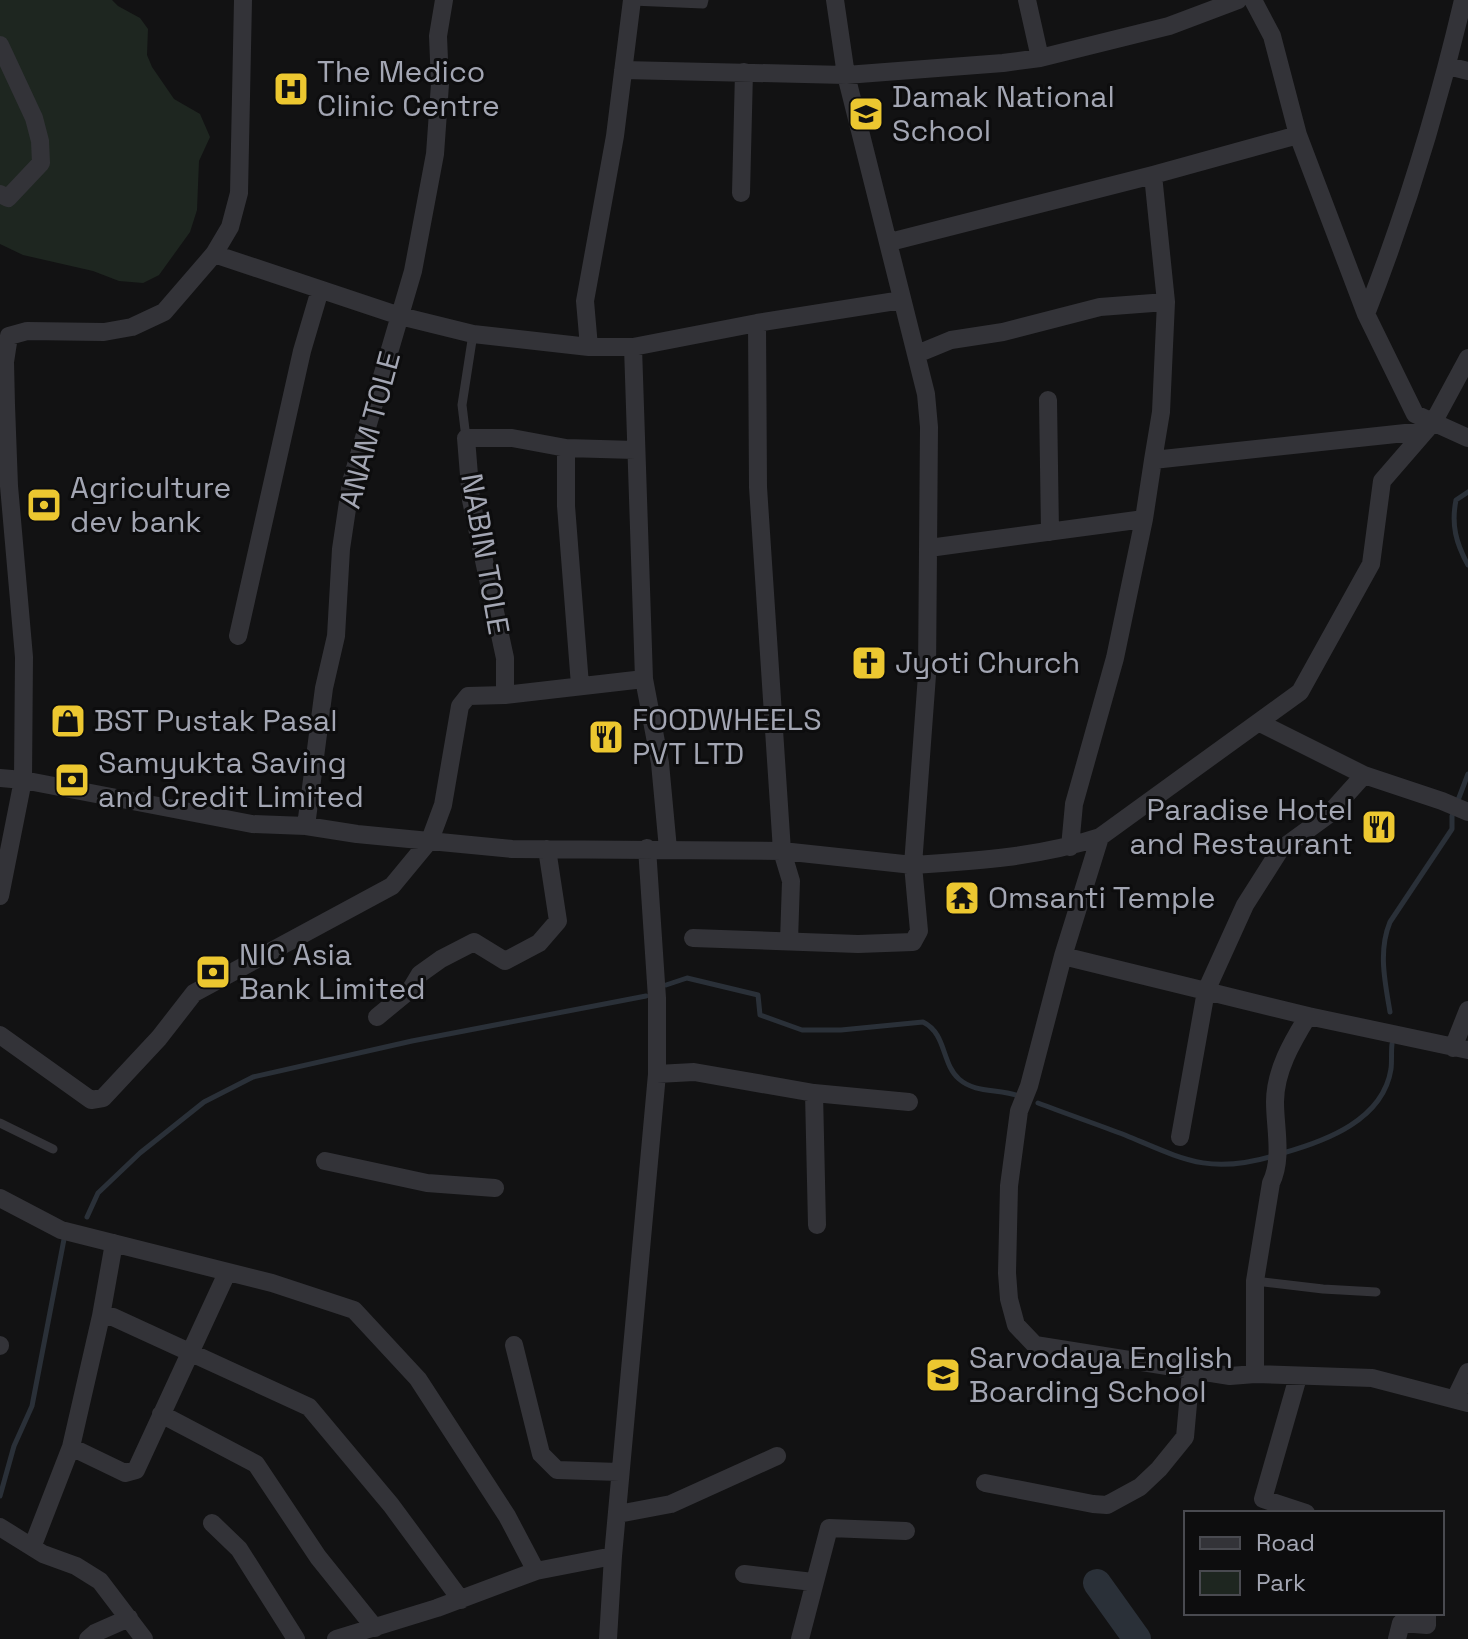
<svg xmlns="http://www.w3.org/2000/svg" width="1468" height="1639" font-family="'Space Grotesk',sans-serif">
<rect width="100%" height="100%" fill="#121213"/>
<!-- green -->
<path fill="#1e2620" d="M0,0H112L118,6L140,18L148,29L147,55L152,67L174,99L200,114L210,137L199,161L197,210L190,232L159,275L143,283L119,281L93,271L23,255L0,244Z"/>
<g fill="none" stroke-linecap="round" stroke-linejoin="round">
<!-- stream -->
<path stroke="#2a3038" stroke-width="5" d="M1468,492L1456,500C1451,525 1456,543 1468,565
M666,985L687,978L758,995L760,1015L802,1030H841L923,1022C947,1034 941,1063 959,1079C976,1094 999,1088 1019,1096
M1390,1012C1385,982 1378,951 1390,922L1452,829V816L1468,774
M1038,1103C1067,1114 1096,1124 1125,1135C1183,1159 1208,1175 1273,1156
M1283,1153C1326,1141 1383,1120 1391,1069C1392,1061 1391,1052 1392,1044
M87,1217L98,1193L140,1153L204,1102L253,1077L412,1041L646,996
M0,1496L14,1446L32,1406L65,1234"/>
<!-- river -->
<path stroke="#2a3038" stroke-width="28" d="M1097,1583L1137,1639"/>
<!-- service -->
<path stroke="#333338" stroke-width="9" d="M632,1L703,4L704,0
M466,438L462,405L473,334
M0,1123L53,1149
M1255,1281L1323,1289L1376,1292"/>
<!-- minor -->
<path stroke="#333338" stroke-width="18" d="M1027,0L1040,58
M1253,0L1272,36L1298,135L1366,314L1415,414L1468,438
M0,45L34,118L40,141L41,163L8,198L0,194
M1448,66L1468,71
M623,70L846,75L1003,63L1040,58L1169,26L1238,0
M741,193L744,72
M890,242L1153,175L1298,135
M214,254L400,316L473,334L589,347H633L757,323L902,300
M1366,314C1406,212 1438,107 1463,0
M757,323L758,487L782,851L791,881L789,941
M589,347L585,301L615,136L632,0
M633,347L644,679L660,763L668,849
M917,354L951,340L1003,332L1100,307L1166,302
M1048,400L1050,532
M566,448V506L580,685
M635,450L566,448L512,438H466L471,500L505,658V695L644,679
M1153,460L1161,412L1166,302L1153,175
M929,548L1144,519
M238,636L302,351L320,290
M1364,775L1442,801L1468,812
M0,778L23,780L252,824L306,826L357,834L512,849L782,851L913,865L927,675L929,427L926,394L846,75L835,0
M306,826L324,688L336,636L341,549L351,482L413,271L435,154L440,84L438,36L444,0
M1100,837L1063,956L1206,991L1245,905L1280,850L1328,815L1364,775L1260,723
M1070,847L1074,804L1115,658L1144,519L1153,460L1424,431
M0,896L23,780L24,657L9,486L6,405L5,362L9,336L27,331L104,332L132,327L164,312L214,254L230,227L239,193L243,0
M693,938L858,944L913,942L919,931L913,865C977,861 1039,857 1100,837L1300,692L1371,564L1382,481L1434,421L1468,358
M1063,956L1029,1086L1019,1111L1009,1186L1007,1273L1009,1299L1016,1325L1035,1345L1230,1376L1255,1374L1372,1378L1468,1403
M377,1017L411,989L420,974L441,959L474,942L505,961L539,943L558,921L547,849
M0,1035L91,1100L103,1098L159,1038L194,993L392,886L430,840L443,805L460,706L468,696L505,695
M1453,1048L1468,1010
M657,1074L694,1072L814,1093L909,1102
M814,1093L817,1225
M1180,1137L1206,991L1308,1016L1468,1050
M325,1161L427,1183L495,1188
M0,1198L61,1230L272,1283L354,1310L418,1379L507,1516L536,1571L613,1556L657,1074V998L647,848
M101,1316L114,1243
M514,1345L541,1454L557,1470L619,1472
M0,1346V1345
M1255,1374V1281L1271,1183C1283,1159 1275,1128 1275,1102C1275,1071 1292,1042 1308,1016
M1298,1377L1263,1499L1306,1513
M1455,1399L1468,1372
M161,1414L256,1464L318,1557L375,1628
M71,1447L101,1316L113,1317L309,1407L391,1505L461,1600
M985,1483L1093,1504L1107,1505L1140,1487L1159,1469L1185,1437L1191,1371
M618,1514L671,1504L777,1456
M212,1523L239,1549L296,1639
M0,1527L43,1554L76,1566L100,1581L144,1639
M33,1545L71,1447L125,1473L136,1470L227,1273
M744,1574L813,1582
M88,1639L95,1633L129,1618
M336,1639L437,1608L536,1571
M608,1639L613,1556
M800,1639L829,1528L906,1531
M1397,1639L1401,1623L1427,1625V1613"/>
</g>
<!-- icons -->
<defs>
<symbol id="hospital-square" viewBox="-11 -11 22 22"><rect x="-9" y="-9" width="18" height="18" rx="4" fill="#ecc730" stroke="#0d0d0e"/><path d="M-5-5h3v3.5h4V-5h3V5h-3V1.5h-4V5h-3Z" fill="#111"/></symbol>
<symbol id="school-square" viewBox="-11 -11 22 22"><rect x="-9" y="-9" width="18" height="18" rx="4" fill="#ecc730" stroke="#0d0d0e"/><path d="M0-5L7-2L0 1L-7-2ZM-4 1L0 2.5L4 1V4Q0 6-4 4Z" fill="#111"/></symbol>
<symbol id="bank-square" viewBox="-11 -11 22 22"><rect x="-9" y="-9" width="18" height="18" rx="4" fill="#ecc730" stroke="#0d0d0e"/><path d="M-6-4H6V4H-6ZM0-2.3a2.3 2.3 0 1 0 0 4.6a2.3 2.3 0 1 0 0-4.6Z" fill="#111"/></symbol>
<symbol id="church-square" viewBox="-11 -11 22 22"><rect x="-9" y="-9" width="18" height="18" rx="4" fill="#ecc730" stroke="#0d0d0e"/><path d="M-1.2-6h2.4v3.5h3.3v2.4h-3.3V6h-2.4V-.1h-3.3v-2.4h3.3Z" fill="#111"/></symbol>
<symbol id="shop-square" viewBox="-11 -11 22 22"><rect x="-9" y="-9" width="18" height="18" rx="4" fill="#ecc730" stroke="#0d0d0e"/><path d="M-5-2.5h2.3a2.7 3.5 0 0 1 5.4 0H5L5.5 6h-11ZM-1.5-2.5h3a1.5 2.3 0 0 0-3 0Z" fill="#111"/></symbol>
<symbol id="restaurant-square" viewBox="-11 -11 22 22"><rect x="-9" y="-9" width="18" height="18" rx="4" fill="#ecc730" stroke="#0d0d0e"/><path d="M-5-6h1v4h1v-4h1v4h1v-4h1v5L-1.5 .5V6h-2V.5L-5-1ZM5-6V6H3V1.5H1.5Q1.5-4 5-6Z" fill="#111"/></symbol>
<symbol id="temple-square" viewBox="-11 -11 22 22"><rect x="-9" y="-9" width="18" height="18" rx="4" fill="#ecc730" stroke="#0d0d0e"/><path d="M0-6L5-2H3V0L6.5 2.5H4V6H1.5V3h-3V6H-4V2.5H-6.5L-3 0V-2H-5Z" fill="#111"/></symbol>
</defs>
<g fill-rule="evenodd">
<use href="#hospital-square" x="271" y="69" width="40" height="40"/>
<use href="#school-square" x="846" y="94" width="40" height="40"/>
<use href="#bank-square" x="24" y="485" width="40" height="40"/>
<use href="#church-square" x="849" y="643" width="40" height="40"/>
<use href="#shop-square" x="48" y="701" width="40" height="40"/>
<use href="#restaurant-square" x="586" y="717" width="40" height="40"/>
<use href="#bank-square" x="52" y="760" width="40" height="40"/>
<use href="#restaurant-square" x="1359" y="807" width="40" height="40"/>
<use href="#temple-square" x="942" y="878" width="40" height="40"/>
<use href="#bank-square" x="193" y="952" width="40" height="40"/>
<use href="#school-square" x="923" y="1355" width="40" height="40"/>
</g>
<g text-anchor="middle" stroke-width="6" stroke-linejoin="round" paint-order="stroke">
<!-- poi labels -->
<g font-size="30" fill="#a3a6b3" stroke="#0d0d0e" text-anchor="start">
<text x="317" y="82">The Medico<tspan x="317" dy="34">Clinic Centre</tspan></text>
<text x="892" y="107">Damak National<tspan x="892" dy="34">School</tspan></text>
<text x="70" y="498">Agriculture<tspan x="70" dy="34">dev bank</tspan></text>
<text x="895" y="673">Jyoti Church</text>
<text x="632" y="730">FOODWHEELS<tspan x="632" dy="34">PVT LTD</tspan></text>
<text x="94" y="731">BST Pustak Pasal</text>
<text x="98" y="773">Samyukta Saving<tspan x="98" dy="34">and Credit Limited</tspan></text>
<text x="1353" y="820" text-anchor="end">Paradise Hotel<tspan x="1353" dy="34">and Restaurant</tspan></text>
<text x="988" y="908">Omsanti Temple</text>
<text x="239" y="965">NIC Asia<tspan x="239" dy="34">Bank Limited</tspan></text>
<text x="969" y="1368">Sarvodaya English<tspan x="969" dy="34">Boarding School</tspan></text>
</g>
<!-- street labels -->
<g font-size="30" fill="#a3a6b3" stroke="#0d0d0e">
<text transform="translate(370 430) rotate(-75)" y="10">ANAM TOLE</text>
<text transform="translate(485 554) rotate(80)" y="10">NABIN TOLE</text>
</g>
</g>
<!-- legend -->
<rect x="1184" y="1511" width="260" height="104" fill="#0d0d0e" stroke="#494a50" stroke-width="2"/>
<rect x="1200" y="1537" width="40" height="12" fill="#333338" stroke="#494a50" stroke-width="2"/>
<text x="1256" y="1551" font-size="24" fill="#a3a6b3">Road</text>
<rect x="1200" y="1571" width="40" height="24" fill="#1e2620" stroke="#494a50" stroke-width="2"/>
<text x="1256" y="1591" font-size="24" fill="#a3a6b3">Park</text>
</svg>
